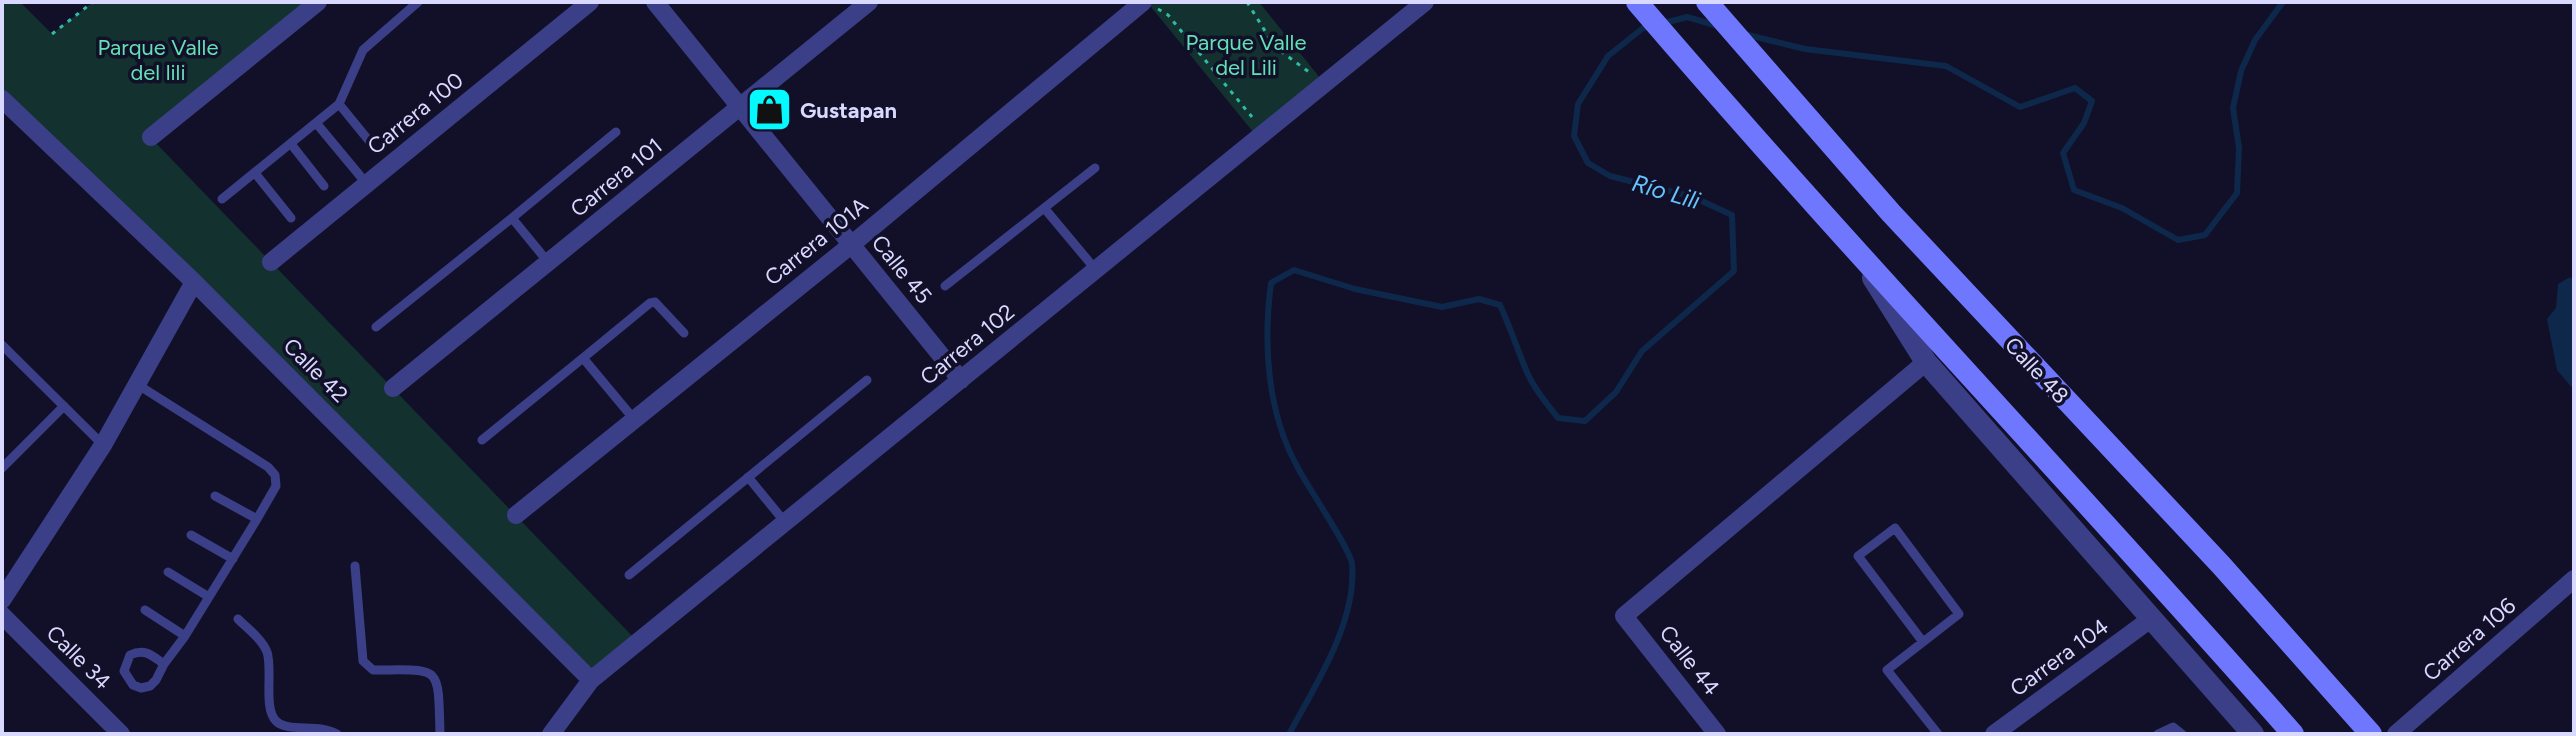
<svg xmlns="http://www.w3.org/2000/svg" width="2576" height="736" font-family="Figtree,sans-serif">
<rect width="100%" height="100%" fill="#121028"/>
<!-- green -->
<path fill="#13322f" d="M2,2H20L52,34L93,2H318L151,138L637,641L591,680L2,99Z
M1147,2H1259L1325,84L1258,138Z"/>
<!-- water -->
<path fill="#0d284b" d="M2570,277L2574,281V390L2557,370L2547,319L2556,308L2558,284Z"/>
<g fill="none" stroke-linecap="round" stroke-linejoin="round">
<!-- stream -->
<path stroke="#0d284b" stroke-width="6" d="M1664,23L1687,17L1718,26
M1744,34L1805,49L1946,66L2020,107L2075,88L2092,101L2084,123L2063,153L2074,190L2122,208L2178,240L2205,235L2237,193L2239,148L2233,108L2241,71L2255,40L2283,2
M1289,734C1316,684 1357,622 1352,564C1351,550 1307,486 1298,468C1267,413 1263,344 1271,283L1294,270L1355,289L1442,307L1479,299L1500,305C1510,327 1517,348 1526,370C1533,387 1546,403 1558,418L1585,421L1616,392L1642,351L1734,271L1732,215L1693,197L1610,176L1588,163L1574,136L1578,104L1608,56L1643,28L1653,26"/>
<!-- path -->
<path stroke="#30baa7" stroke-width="3" stroke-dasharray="4 6" stroke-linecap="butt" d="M1247,2L1275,47L1309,72
M1158,9L1168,15L1252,117
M52,34L93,2"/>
<!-- service -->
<path stroke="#3b3f87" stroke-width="9" d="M339,104L370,142
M317,124L366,183
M291,144L324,186
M255,173L291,218
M222,199L339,104L363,50L418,2
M1045,209L1096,270
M548,262L512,218L616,132
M945,286L1095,168
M376,327L512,218
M2,345L103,445
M135,383L268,467L275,475L276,486L257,519L185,636L164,664L156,680L150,686L141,688L133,685L124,671L130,655C145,648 151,655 164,664
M633,418L583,358L650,303L655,302L684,333
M482,440L583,358
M2,468L64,406
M748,477L784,521
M215,496L257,519
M1895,528L1959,614L1923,642L1858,556Z
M191,535L233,559
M355,566L363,661L373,670C442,670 438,663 440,734
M168,572L209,597
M629,575L867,380
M145,610L185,636
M238,619C248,629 262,639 267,652C273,669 263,709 276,721C288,733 319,723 337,734
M1923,642L1887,670L1938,734
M2158,734L2173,727L2182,734"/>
<!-- minor -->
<path stroke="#3b3f87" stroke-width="18" d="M655,2L961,380
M2,99L194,282L591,680
M151,137L318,2
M271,262L590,2
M393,388L869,2
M516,515L851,245L1143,2
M2,600L103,445L194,282
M2,615L121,734
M551,734L591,680L1425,2
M1717,734L1624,616L1926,362
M1994,734L2152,618
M2396,734L2574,579"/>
<!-- tertiary -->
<path stroke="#3b3f87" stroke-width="22" d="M1873,278L1926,362L2253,734"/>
<!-- secondary -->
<path stroke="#6f77ff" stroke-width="22" d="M1637,2C1850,251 2077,488 2293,734
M1707,2L1891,213L2221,565L2371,734"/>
</g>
<!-- icons -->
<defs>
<symbol id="shop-square" viewBox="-11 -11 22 22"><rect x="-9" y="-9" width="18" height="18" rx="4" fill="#04fafe" stroke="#121028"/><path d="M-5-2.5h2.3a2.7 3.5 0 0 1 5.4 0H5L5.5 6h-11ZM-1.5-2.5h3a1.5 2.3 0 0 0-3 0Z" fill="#111"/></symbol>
</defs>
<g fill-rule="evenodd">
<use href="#shop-square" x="744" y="84" width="51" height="51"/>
</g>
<g text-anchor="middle" stroke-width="7" stroke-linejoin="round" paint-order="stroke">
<!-- park labels -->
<g font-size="22" fill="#62e0b6" stroke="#121028">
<text x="1246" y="50">Parque Valle<tspan x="1246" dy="25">del Lili</tspan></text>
<text x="158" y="55">Parque Valle<tspan x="158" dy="25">del lili</tspan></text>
</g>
<!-- poi labels -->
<g font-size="22" font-weight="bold" fill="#d9d8ff" stroke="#121028" text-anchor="start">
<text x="800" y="118">Gustapan</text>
</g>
<!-- street labels -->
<g font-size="22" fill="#d9d8ff" stroke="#121028">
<text transform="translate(415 113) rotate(-39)" y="8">Carrera 100</text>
<text transform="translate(616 177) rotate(-39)" y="8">Carrera 101</text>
<text transform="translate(816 241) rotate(-39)" y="8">Carrera 101A</text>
<text transform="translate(902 269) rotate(51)" y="8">Calle 45</text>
<text transform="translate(967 344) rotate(-39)" y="8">Carrera 102</text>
<text transform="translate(316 370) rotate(45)" y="8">Calle 42</text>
<text transform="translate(2037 370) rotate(47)" y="8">Calle 48</text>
<text transform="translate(2469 639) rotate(-41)" y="8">Carrera 106</text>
<text transform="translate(79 657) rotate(45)" y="8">Calle 34</text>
<text transform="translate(2059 657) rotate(-36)" y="8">Carrera 104</text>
<text transform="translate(1690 660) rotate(52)" y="8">Calle 44</text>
</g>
<!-- water labels -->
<g font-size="24" font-style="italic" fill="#66c4ff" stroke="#121028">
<text transform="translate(1666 192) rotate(16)" y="8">Río Lili</text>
</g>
</g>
<!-- border -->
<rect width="2576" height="736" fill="none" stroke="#d9d8ff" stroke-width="8"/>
</svg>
